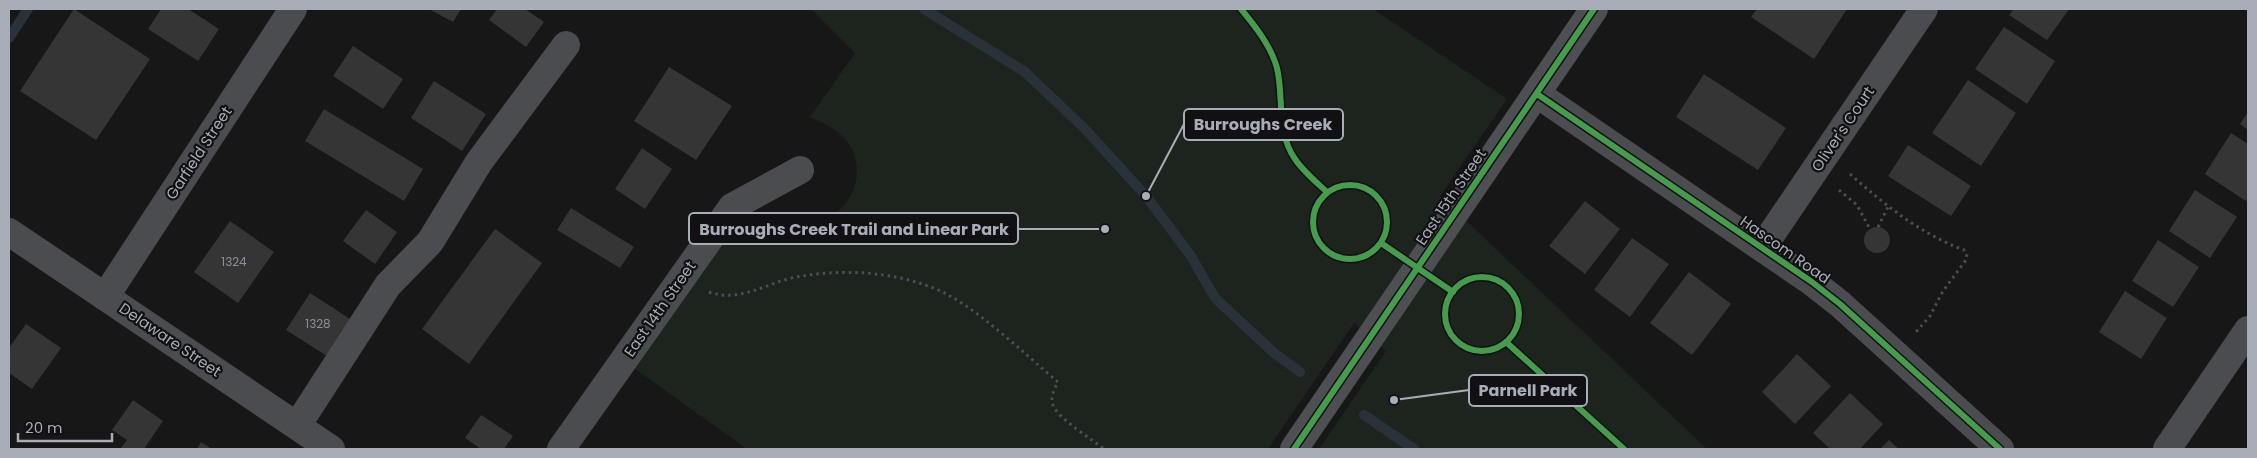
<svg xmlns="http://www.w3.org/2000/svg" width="2257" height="458" font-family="Poppins,sans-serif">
<rect width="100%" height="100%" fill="#171717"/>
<!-- green -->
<path fill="#1d241e" d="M811,9H1373L1507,99L1440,196L1707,449H1319L1386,351L1354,323L1268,449H747L634,368L732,231C741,223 750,216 762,216C776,215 788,227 803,226C840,224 869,185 852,149C843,132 828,125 810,117L855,53Z"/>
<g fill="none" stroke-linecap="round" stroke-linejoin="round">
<!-- stream -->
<path stroke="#2a3239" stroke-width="10" d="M924,9L1025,72L1086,130L1146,196L1191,256L1215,298L1273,352L1300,372
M9,38L28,9
M1364,415L1414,449"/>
</g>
<!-- building -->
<path fill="#353536" d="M74,9L150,59L96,140L20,91Z
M161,9H188L219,29L198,61L148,29Z
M429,9H461L453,22Z
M497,9H525L544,22L526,47L489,20Z
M1757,9H1847L1814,59L1751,17Z
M2014,9H2069L2047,40L2009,15Z
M2004,27L2055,61L2027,104L1975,69Z
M353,46L403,79L383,109L333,76Z
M669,67L732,106L696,160L634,121Z
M1704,74L1786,128L1758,170L1676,117Z
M1968,80L2016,113L1981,166L1932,133Z
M434,81L486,114L462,151L411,118Z
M324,109L423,169L404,201L305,141Z
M2248,112V130L2240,124Z
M2231,133L2248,144V198L2246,201L2205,174Z
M1908,145L1971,186L1951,216L1888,176Z
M642,148L672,169L645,209L615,189Z
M2195,190L2237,217L2210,258L2169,231Z
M1585,201L1620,229L1585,274L1549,246Z
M571,208L634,247L620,268L557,230Z
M366,210L397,232L375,264L343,241Z
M230,221L274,252L238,303L194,272Z
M1864 240a13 13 0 1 1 26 0a13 13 0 1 1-26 0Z
M495,229L542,263L469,364L422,329Z
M1632,238L1669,264L1630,317L1594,290Z
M2158,240L2199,267L2173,307L2132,281Z
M1689,272L1731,304L1692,355L1650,323Z
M2125,291L2167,318L2141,359L2099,332Z
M310,293L350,319L327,356L286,330Z
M26,324L61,348L32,389L9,373V348Z
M1797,354L1831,386L1795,424L1762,392Z
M1850,393L1883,424L1860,449H1830L1813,433Z
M133,400L163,421L144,449H120L127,440L112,430Z
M481,415L513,436L504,449H481L465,438Z
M1889,440L1899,449H1880Z
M201,442L212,449H197Z"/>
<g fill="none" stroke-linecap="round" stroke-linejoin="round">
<!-- path -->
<path stroke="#4d4e52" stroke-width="3" stroke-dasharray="2.5 4" stroke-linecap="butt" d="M1850,174C1885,205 1919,233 1964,250L1967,254L1966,260L1943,291L1930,316L1916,332
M1839,190L1857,205L1870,229
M1878,227L1888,207
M709,292C740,303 766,283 796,277C841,269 888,271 931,287C972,302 1023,353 1058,382C1054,389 1050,397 1053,405C1058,419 1092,439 1104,449"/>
<!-- minor -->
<path stroke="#4b4c50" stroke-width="28" d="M1537,94L1812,282L1840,304L2000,449
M9,232L331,449
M1762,248L1924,9
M105,297L293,9
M297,426L388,285L430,242L479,162L566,45
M561,449L732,207L800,170
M2167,449L2248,330"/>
<!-- major -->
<path stroke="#4d4f52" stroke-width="28" d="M1294,449L1594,9"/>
<defs>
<path id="cycleway" d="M1241,9C1255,26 1271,46 1277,68C1284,97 1276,132 1295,159C1303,171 1316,182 1327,192
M1537,94L1812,282L1840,304L2000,449
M1313 222a37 37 0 1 1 74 0a37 37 0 1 1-74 0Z
M1381,243L1453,292
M1445 314a37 37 0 1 1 74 0a37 37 0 1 1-74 0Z
M1506,342L1624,449
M1294,449L1594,9"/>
</defs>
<!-- cycleway casing -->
<use href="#cycleway" stroke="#111113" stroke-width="9"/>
<!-- cycleway -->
<use href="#cycleway" stroke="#469c4c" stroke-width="6"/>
</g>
<g text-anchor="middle" stroke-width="4.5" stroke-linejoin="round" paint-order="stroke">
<!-- number labels -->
<g font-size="12" fill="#8b8f98">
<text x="234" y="266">1324</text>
<text x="318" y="328">1328</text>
</g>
<!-- street labels -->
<g font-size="15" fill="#a8adb8" stroke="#111113">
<text transform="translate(1843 129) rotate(-56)" y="5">Oliver's Court</text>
<text transform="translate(199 153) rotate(-57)" y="5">Garfield Street</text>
<text transform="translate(1451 197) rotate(-56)" y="5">East 15th Street</text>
<text transform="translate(1785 250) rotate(35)" y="5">Hascom Road</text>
<text transform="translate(660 309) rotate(-55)" y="5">East 14th Street</text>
<text transform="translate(170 340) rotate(34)" y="5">Delaware Street</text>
</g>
</g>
<!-- callouts -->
<path fill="none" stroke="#a8adb8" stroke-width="2" d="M1146 196L1184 124M1105 229L1018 229M1394 400L1469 390"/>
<g fill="#a8adb8" stroke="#111113" stroke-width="2">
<circle cx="1146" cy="196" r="5"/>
<circle cx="1105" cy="229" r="5"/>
<circle cx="1394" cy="400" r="5"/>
</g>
<g fill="#111113" stroke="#a8adb8" stroke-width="2">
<rect x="1184" y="109" width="159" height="31" rx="5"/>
<rect x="689" y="213" width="329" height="31" rx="5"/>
<rect x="1469" y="375" width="118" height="31" rx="5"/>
</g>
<g font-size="16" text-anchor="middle" font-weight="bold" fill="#a8adb8">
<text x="1263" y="130">Burroughs Creek</text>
<text x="854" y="235">Burroughs Creek Trail and Linear Park</text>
<text x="1528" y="396">Parnell Park</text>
</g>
<!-- border -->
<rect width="2257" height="458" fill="none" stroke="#a8adb8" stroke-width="20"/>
<!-- scale -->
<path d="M18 433v8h94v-8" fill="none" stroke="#a8adb8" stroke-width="2.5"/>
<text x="25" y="433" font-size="15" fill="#a8adb8" stroke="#111113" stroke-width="4" paint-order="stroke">20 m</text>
</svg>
